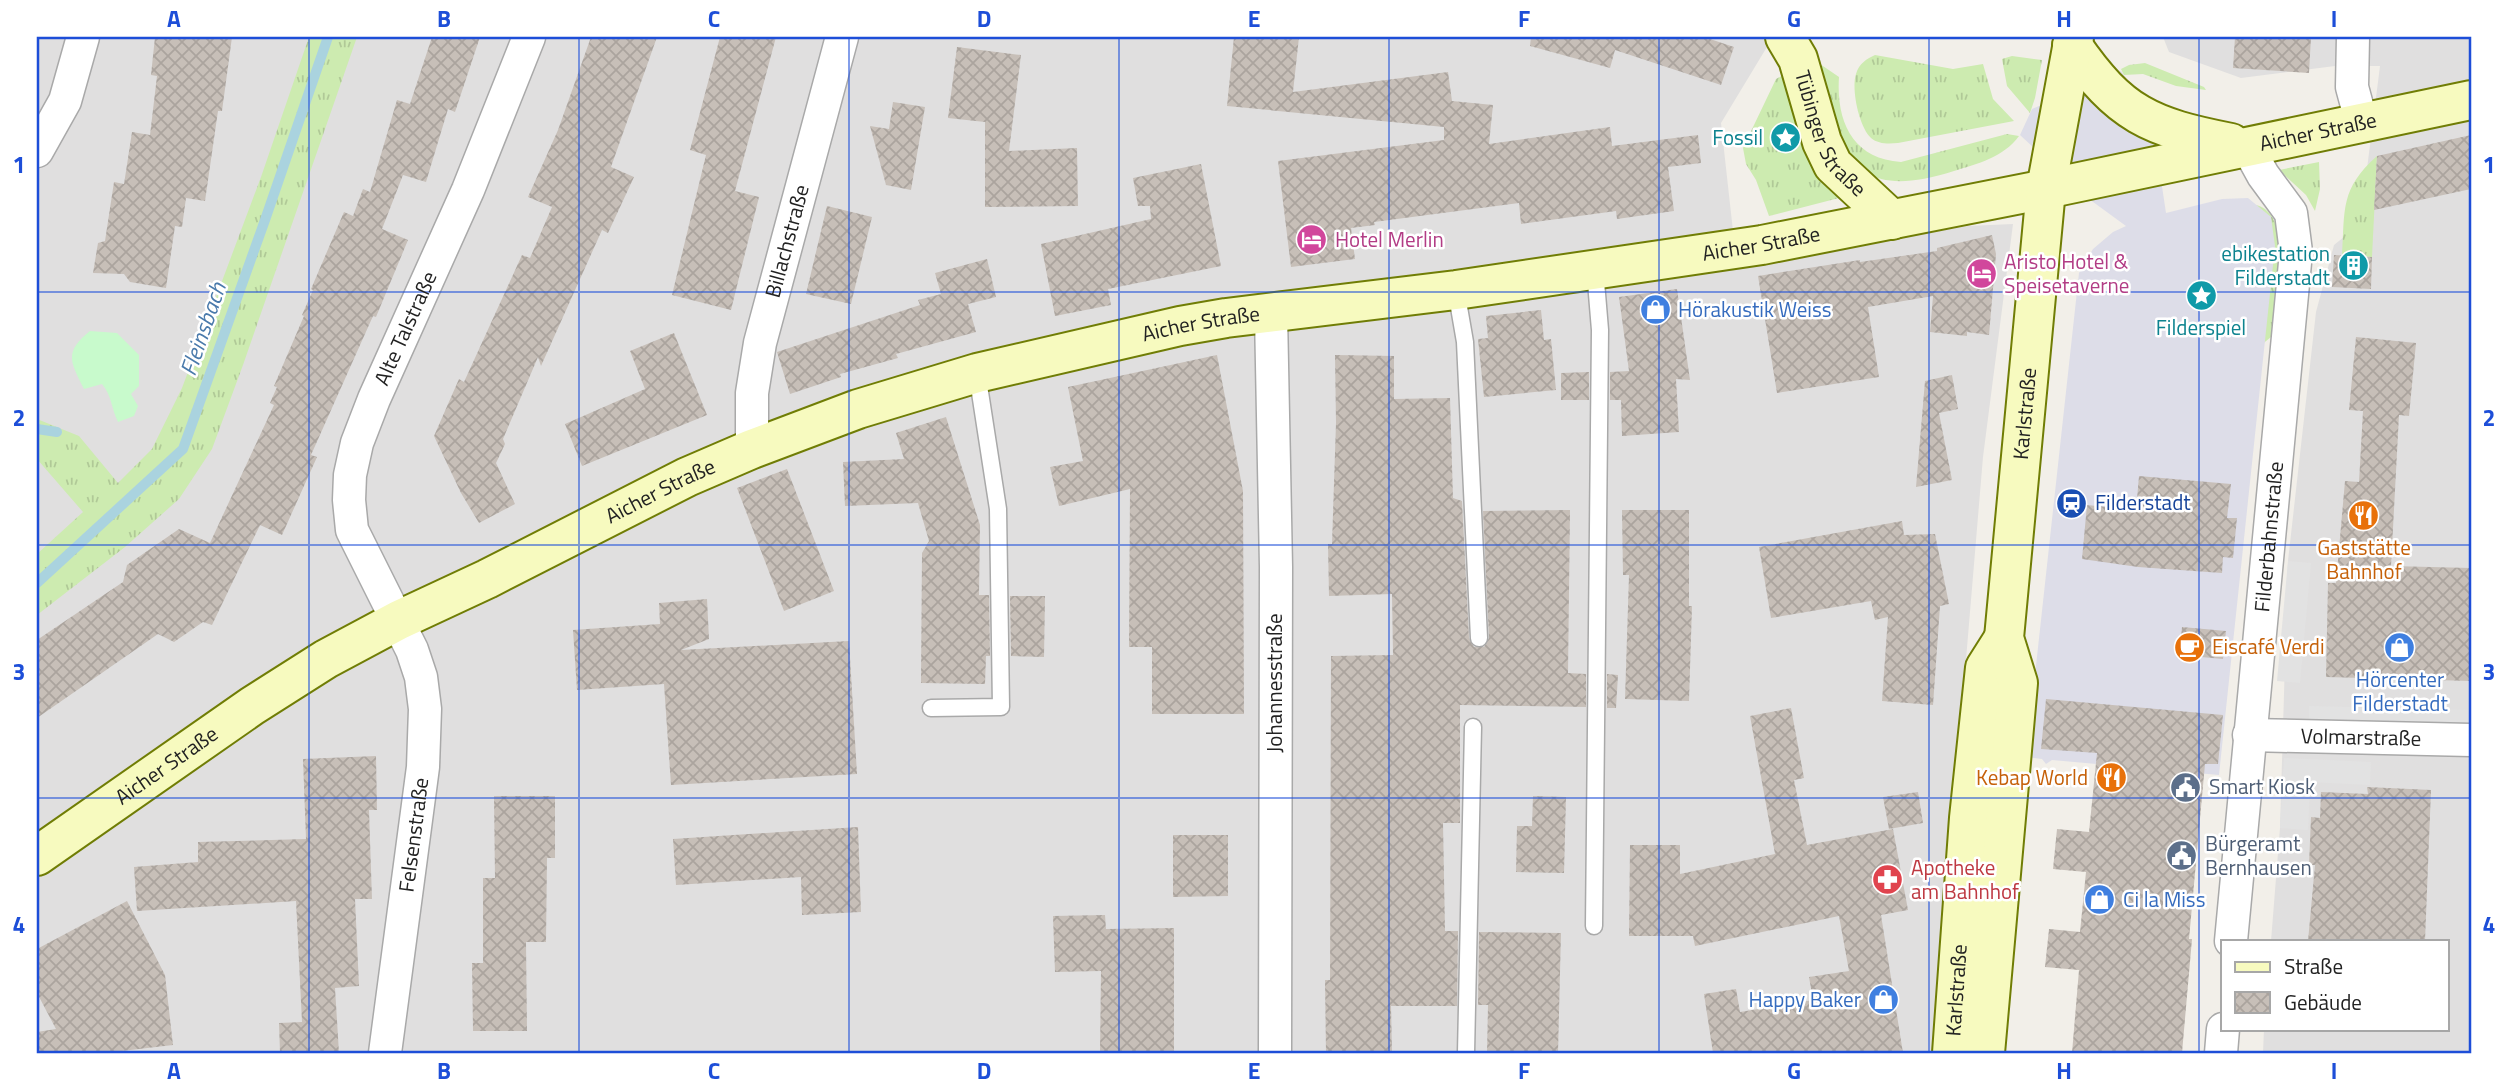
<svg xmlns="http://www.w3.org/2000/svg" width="2508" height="1090" font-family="'Titillium Web',sans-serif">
<defs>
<pattern id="grass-tufts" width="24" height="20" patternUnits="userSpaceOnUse" patternTransform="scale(1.75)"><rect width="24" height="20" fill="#cdebb0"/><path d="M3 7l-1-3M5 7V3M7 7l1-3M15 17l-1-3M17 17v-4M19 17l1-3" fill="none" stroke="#b0c997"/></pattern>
<pattern id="building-cross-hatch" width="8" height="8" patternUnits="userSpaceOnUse" patternTransform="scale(1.75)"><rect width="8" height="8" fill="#c7bfb8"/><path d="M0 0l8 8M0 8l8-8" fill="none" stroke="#aba49e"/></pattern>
</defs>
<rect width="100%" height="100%" fill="#f2efe9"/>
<!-- residential -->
<path fill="#e0dfdf" d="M37,37H1773L1721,123L1737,267L1968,226L2013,224L1983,457L1933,1053H37Z
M2163,37H2471V1053H2263L2264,1029H2447V941H2271L2280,828L2288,561L2316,312L2334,245L2360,224L2380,66H2335L2241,78L2169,52Z"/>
<!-- grass -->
<path fill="url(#grass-tufts)" d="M309,37H357L243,365L212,449L179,499L125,547L37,615V554L83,512L37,459V419L79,436L118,483L152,449L182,388L261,177Z
M1875,55L1953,69L1983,64L1993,99L2014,121L1898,143C1888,144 1878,144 1871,138C1859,127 1851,89 1856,74C1859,63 1867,59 1875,55Z
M2012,56L2042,60L2035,98L2030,113L2007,86L2002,59Z
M2145,63L2204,87L2206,90L2176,86L2143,74L2124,75L2121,69L2129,65Z
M1820,64L1839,77C1836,122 1853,159 1901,162L2007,134L2019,136C2004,157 1977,164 1954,171C1847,205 1843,150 1820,64Z
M1791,71L1820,177L1839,198L1769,216L1756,180L1746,164L1743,148L1776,79Z
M2377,156L2372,257L2342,255C2345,209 2340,189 2377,156Z
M2319,162L2320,189L2315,211L2306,195L2279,170Z
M2244,203C2251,204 2260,205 2265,209C2294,232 2275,304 2271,337L2228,372Z"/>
<!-- park -->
<path fill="#c8facc" d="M90,331L117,333L139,355V386L131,394L138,406L134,416L118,422C111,408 112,396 102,384L84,389C70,361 64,352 90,331Z"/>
<!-- parking -->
<path fill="#e2e2e2" d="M2288,561L2311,563L2300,683L2277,681Z
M2309,706L2471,710V724L2309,719Z
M2284,758L2371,762L2370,785L2310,782L2308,830L2280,828Z"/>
<!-- plaza -->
<path fill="#dddde8" d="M2121,71L2133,89L2149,100L2166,213L2222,199L2248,198L2271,217L2275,246L2219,775L2052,760L2046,764L2042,759L2026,757L2079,273L2093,249L2113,232L2126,226L2089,199L2020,135L2032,109Z"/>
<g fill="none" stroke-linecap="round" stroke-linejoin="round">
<!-- stream -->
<path stroke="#aad3df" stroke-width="10" d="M37,429L57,432
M37,583L183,449L265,220L328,37"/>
</g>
<!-- building -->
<path fill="url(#building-cross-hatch)" d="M155,37H232L222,111H218L205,201L186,198L182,227L175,226L166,288L130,282L124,274L93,273L98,243L105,241L114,182L124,184L132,132L150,135L157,76L151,75Z
M432,37H480L455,112L448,109L426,182L403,175L382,229L408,240L376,317L373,316L311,455L317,457L282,535L260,525L212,625L203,622L174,642L158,634L37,718V640L123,582L127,565L179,529L210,543L274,405L270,403L277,387L274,386L304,316L302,315L313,290L311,289L344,212L353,216L363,189L370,192L397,100L410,104Z
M591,37H657L611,167L634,177L608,233L602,230L541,366L538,357L503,439L505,444L496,463L515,504L479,523L461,493L434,436L459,379L464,382L522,255L530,258L552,207L528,197L558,130Z
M720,37H776L735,191L759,197L731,310L672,295L706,155L690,150Z
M1234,37H1299L1293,92L1448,72L1452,101L1493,105L1489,144L1610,127L1612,146L1698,135L1701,163L1668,167L1674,211L1617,219L1616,211L1521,224L1519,203L1374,222L1375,225L1351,228L1355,259L1291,267L1278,161L1444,140V127L1227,106Z
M1531,37H1704L1734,47L1721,85L1615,50L1610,68L1530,46Z
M2235,37H2311L2309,73L2233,68Z
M957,47L1021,55L1009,151L1077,148L1078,206L985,207V122L948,118Z
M893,102L925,107L911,190L886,185L870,126L889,129Z
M2471,135V189L2374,210L2377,156Z
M1201,164L1221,266L1108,289L1111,305L1055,316L1041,244L1151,219L1150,206H1138L1133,178Z
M827,206L872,217L851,304L806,294Z
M1992,235L1996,254L1989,335L1967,332V336L1930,332L1933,296L1868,307L1879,377L1777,393L1758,276L1860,260V262L1937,251V248Z
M2334,255L2372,257L2371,289L2332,287Z
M987,259L996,297L968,304L976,332L896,354L898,358L840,374L841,377L790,394L777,352L920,305L918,300L941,294L935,273Z
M1677,289L1690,380L1676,379L1679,432L1622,436L1621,400H1610V372L1629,371L1619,297Z
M1541,310L1544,340L1551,339L1556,390L1484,397L1478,339L1488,338L1486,316Z
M674,333L707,415L582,466L565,424L645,389L630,351Z
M2356,337L2416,343L2409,416L2399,415L2391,566L2471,568V681L2326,677L2328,583H2336L2345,481L2359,482L2363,411L2349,410Z
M1217,355L1243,491L1244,714H1152V647H1129L1130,489L1059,506L1050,467L1083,461L1068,387Z
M1335,355L1394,356V399L1450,398L1453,498L1462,501L1469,638L1474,647H1484L1489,638L1483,511L1570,510L1568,673L1586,674V707L1460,705V823H1443L1445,931H1458L1457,1006H1391L1392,1053H1326L1325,980H1330L1331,656L1393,655L1392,594L1329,596L1328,544H1332L1336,423Z
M1589,372V400H1561V373Z
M1952,375L1958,409L1939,413L1952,480L1916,487L1925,381Z
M946,417L980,525L979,595H989L990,656H986L985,684L921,683L922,553L929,541L918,503L845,506L843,462L904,459L896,433Z
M787,469L834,591L784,611L737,488Z
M2139,476L2231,484L2227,518H2237L2233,558L2223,557L2222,573L2138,567L2082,559L2087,505L2136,510Z
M1622,510H1689V606H1692L1689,701L1625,699L1629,575H1623Z
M1902,521L1904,535L1935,534L1949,604L1940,606L1933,705L1882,701L1888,617L1875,620L1871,601L1771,618L1759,547Z
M1010,596H1045L1044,657L1011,656Z
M707,599L709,639L681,650L849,641L857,774L671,785L664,684L577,690L573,630L660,624L659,603Z
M2182,627L2226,631L2223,659L2179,655Z
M1607,674L1618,675L1616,708H1607Z
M2046,699L2223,715L2218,764H2205L2189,939H2192L2182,1053H2072L2079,970L2045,967L2049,929L2080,932L2086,872L2053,869L2057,829L2089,832L2097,753L2041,749Z
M1791,708L1804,778L1794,780L1807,845L1893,829L1908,910L1881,915L1903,1053H1713L1704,994L1736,989L1740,1012L1813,1000L1809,977L1849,971L1839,916L1695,946L1693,936H1629L1630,845H1680V874L1775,854L1750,716Z
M376,756L377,810H369L372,899H355L359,986L335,988L339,1053H280L279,1023L302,1022L296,901L137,911L134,867L198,862V842L306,839L303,759Z
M2367,787L2431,790L2425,941H2308L2315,865H2309L2311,817L2320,818L2321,792L2368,794Z
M1918,792L1923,823L1889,829L1883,797Z
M494,796H555V858H547L546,942H526L527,1031H473L472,963H483V878H495Z
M1533,796L1566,797L1564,873L1516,872L1517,826H1532Z
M858,827L861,912L802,915L801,877L676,885L673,839Z
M1173,835H1228V896L1173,897Z
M127,901L165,975L173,1045L105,1053H37V1032L56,1029L37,993V949Z
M1105,915L1106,929L1174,928V1053H1100L1101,971L1055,972L1053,916Z
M1479,932L1561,933L1558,1053H1487L1488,1005H1478Z"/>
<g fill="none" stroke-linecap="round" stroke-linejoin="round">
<defs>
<path id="lane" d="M1456,290L1465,342L1479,638
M931,708L1001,707L998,509L977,373
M1594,926L1600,330L1595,270
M1466,1053L1473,727"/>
<g id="street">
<path d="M2353,37L2352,87L2362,124"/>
<path d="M37,151L65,101L83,37"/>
<path d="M1271,314L1276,567L1275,1053"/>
<path id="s1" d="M752,449V393L760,343L842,37"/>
<path id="s2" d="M2249,735L2471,740"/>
<path id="s3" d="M2231,941L2296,252L2291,213L2263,175L2247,146"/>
<path id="s4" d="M385,1053L423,767L425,709L421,677L412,650L352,530L349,500L350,475L357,443L374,399L468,190L529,37"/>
<path d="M2221,1053L2223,1029"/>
</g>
<g id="secondary">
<path id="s5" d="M1785,37L1798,59L1822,142L1833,165L1892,220"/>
<path d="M2072,45C2120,115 2150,127 2231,143"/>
<path id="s6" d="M37,856L252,706L326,659L399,620L487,579L687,477L752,449L858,409L977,373L1180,326L1226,318L1456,290L1762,245L2046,189L2471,100"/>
<path id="s7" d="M1952,1053L1969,818L1985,668L2004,638"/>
<path id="s8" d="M1985,1053L2018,683L2004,638L2046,189L2074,37"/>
</g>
</defs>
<!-- lane casing -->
<use href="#lane" stroke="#a9a9a9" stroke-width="19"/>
<!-- street casing -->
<use href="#street" stroke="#a9a9a9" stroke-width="35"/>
<!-- secondary casing -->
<use href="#secondary" stroke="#707d05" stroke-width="42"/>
<!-- lane -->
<use href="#lane" stroke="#fff" stroke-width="16"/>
<!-- street -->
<use href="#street" stroke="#fff" stroke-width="32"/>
<!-- secondary -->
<use href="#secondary" stroke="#f7fabf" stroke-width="38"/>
</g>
<!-- grid -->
<path fill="none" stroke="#1d4ed8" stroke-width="2" stroke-opacity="0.55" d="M309,37V1053M579,37V1053M849,37V1053M1119,37V1053M1389,37V1053M1659,37V1053M1929,37V1053M2199,37V1053M37,292H2471M37,545H2471M37,798H2471"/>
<!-- icons -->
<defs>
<symbol id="sight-disc" viewBox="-11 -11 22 22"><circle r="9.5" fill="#0f9aa8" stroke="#fff"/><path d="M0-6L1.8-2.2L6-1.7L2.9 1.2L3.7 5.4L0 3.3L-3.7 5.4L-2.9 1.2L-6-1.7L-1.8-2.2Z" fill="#fff"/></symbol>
<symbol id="hotel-disc" viewBox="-11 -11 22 22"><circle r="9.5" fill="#d1479c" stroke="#fff"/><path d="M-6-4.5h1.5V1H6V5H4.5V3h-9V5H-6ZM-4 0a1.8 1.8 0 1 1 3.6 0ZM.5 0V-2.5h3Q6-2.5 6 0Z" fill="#fff"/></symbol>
<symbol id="building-disc" viewBox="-11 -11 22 22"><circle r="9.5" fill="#0f9aa8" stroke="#fff"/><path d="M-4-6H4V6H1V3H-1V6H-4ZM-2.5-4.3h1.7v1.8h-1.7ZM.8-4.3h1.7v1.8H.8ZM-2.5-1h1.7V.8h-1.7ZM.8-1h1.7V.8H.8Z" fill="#fff"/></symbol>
<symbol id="shop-disc" viewBox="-11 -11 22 22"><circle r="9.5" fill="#3f7fe0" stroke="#fff"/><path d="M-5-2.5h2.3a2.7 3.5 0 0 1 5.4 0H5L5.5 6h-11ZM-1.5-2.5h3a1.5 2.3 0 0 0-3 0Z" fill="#fff"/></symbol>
<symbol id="station-disc" viewBox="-11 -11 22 22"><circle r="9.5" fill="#1a4fb4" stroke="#fff"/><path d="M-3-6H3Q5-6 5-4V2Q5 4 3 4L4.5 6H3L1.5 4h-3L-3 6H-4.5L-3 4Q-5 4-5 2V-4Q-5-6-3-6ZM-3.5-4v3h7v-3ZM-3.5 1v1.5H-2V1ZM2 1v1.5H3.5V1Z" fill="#fff"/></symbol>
<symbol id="restaurant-disc" viewBox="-11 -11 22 22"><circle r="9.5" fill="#e8710a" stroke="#fff"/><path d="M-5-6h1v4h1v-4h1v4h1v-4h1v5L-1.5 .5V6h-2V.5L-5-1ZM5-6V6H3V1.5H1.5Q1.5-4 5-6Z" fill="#fff"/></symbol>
<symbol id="cafe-disc" viewBox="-11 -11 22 22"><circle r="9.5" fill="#e8710a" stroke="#fff"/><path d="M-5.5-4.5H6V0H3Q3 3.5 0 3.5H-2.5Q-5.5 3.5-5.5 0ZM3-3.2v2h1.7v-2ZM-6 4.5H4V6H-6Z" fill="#fff"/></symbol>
<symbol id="civic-disc" viewBox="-11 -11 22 22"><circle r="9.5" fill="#5c6f8a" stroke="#fff"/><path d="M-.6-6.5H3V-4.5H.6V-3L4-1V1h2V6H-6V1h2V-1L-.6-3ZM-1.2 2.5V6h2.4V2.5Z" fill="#fff"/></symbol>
<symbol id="pharmacy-disc" viewBox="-11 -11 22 22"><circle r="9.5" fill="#e0444e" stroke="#fff"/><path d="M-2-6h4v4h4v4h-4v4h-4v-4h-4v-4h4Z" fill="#fff"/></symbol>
</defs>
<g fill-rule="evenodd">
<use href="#sight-disc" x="1768" y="120" width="35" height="35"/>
<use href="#hotel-disc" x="1294" y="222" width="35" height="35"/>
<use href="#building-disc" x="2336" y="248" width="35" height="35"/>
<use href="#hotel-disc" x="1964" y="256" width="35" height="35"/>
<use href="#sight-disc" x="2184" y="278" width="35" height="35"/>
<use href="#shop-disc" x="1638" y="292" width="35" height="35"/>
<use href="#station-disc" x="2054" y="486" width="35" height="35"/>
<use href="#restaurant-disc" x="2346" y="498" width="35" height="35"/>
<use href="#cafe-disc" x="2172" y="630" width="35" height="35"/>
<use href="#shop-disc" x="2382" y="630" width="35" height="35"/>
<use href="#restaurant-disc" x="2094" y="760" width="35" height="35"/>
<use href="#civic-disc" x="2168" y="770" width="35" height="35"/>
<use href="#civic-disc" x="2164" y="838" width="35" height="35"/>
<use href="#pharmacy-disc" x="1870" y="862" width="35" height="35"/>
<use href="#shop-disc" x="2082" y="882" width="35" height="35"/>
<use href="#shop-disc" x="1866" y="982" width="35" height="35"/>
</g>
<g text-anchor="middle" stroke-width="5" stroke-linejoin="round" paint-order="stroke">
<!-- street labels -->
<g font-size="21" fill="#222" stroke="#fff">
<text dy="7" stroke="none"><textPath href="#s5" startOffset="108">Tübinger Straße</textPath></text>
<text dy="7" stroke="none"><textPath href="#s6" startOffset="2426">Aicher Straße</textPath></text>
<text dy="7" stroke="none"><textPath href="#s1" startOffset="212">Billachstraße</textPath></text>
<text dy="7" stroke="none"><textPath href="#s6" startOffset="1858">Aicher Straße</textPath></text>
<text dy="7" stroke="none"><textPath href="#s6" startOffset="1292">Aicher Straße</textPath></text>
<text dy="7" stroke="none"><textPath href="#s4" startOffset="754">Alte Talstraße</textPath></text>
<text dy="7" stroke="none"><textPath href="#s8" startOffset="644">Karlstraße</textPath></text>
<text dy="7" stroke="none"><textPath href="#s6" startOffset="724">Aicher Straße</textPath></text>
<text dy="7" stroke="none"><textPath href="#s3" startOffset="406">Filderbahnstraße</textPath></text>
<text transform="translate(1275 683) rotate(-90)" y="7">Johannesstraße</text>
<text dy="7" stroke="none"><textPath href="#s2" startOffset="112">Volmarstraße</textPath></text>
<text dy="7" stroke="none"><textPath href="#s6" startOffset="158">Aicher Straße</textPath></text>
<text dy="7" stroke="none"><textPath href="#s4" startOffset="220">Felsenstraße</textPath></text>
<text dy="7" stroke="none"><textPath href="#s7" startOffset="63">Karlstraße</textPath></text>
</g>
<!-- culture labels -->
<g font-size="21" fill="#0d838f" stroke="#fff" text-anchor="end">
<text x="1763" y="145">Fossil</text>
<text x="2330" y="261">ebikestation<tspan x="2330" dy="24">Filderstadt</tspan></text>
<text x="2201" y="335" text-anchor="middle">Filderspiel</text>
</g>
<!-- hotel labels -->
<g font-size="21" fill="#b23c85" stroke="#fff" text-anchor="start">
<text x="1335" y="247">Hotel Merlin</text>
<text x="2004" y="269">Aristo Hotel &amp;<tspan x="2004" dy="24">Speisetaverne</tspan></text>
</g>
<!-- shop labels -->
<g font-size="21" fill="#366cbe" stroke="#fff" text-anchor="start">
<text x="1678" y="317">Hörakustik Weiss</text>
<text x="2400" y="687" text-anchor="middle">Hörcenter<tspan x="2400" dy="24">Filderstadt</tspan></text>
<text x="2123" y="907">Ci la Miss</text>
<text x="1861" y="1007" text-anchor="end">Happy Baker</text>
</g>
<!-- transit labels -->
<g font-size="21" fill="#164399" stroke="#fff" text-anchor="start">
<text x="2095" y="510">Filderstadt</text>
</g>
<!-- food labels -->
<g font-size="21" fill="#c56008" stroke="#fff">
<text x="2364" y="555">Gaststätte<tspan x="2364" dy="24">Bahnhof</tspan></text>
<text x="2212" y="654" text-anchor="start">Eiscafé Verdi</text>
<text x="2088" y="785" text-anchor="end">Kebap World</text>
</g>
<!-- service labels -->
<g font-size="21" fill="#4e5e75" stroke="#fff" text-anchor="start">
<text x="2209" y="794">Smart Kiosk</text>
<text x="2205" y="851">Bürgeramt<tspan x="2205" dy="24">Bernhausen</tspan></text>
</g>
<!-- health labels -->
<g font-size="21" fill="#be3a42" stroke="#fff" text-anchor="start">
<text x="1911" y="875">Apotheke<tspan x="1911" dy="24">am Bahnhof</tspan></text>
</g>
<!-- water labels -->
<g font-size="23" font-style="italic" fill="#4a7aab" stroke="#fff">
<text transform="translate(203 329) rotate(-71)" y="8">Fleinsbach</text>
</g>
</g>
<!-- border -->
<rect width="2508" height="1090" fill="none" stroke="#ffffff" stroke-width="77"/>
<!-- legend -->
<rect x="2221" y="940" width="228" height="91" fill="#ffffff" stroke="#a7a7a7" stroke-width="2"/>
<rect x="2235" y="962" width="35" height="10" fill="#f7fabf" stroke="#a7a7a7" stroke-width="2"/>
<text x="2284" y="974" font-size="21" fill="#222222">Straße</text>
<rect x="2235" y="992" width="35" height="21" fill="url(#building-cross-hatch)" stroke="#a7a7a7" stroke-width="2"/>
<text x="2284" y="1010" font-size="21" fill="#222222">Gebäude</text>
<rect x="38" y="38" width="2432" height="1014" fill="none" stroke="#1d4ed8" stroke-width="2.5"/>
<g font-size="23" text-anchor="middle" font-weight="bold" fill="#1d4ed8">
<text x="174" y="27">A</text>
<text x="444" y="27">B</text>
<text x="714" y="27">C</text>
<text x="984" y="27">D</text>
<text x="1254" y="27">E</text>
<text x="1524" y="27">F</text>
<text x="1794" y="27">G</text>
<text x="2064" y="27">H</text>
<text x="2334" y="27">I</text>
<text x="19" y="173">1</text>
<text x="2489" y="173">1</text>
<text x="19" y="426">2</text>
<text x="2489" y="426">2</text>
<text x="19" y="680">3</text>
<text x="2489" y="680">3</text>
<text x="19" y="933">4</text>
<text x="2489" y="933">4</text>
<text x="174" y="1079">A</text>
<text x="444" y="1079">B</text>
<text x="714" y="1079">C</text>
<text x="984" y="1079">D</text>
<text x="1254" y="1079">E</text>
<text x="1524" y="1079">F</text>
<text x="1794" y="1079">G</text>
<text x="2064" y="1079">H</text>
<text x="2334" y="1079">I</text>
</g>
</svg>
